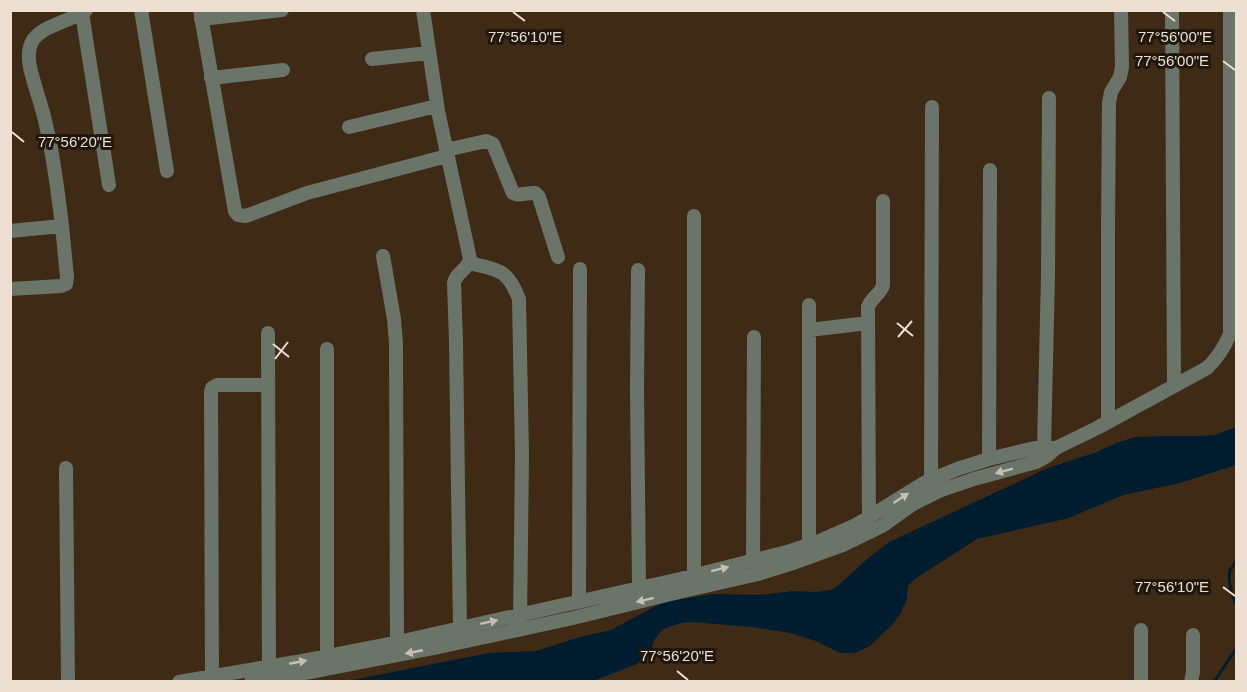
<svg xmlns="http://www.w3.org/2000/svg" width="1247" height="692" font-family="Helvetica,sans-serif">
<rect width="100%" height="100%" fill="#3f2b15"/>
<!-- water -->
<path fill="#001d2f" d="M1236,427V465L1180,483L1123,495L1069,518L977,539L915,579L908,586L907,599L900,614L892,625L870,646L855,653H840L816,641L790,633L752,627L692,622L681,623L663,629L654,640L651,651L637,664L593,681L342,682L489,653L536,651L580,637L611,630L663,602L714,594L759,595L794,591L816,592L831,590L839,585L866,560L889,542L1048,468L1097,452L1116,443L1136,437L1167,436H1199L1215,435Z"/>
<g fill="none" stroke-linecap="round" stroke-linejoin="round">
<!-- stream -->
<path stroke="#001d2f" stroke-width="3" d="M1236,561C1236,562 1231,569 1230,570C1227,581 1232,595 1236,605
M1212,682L1216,679L1236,649"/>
<!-- minor -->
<path stroke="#6a7469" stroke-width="14" d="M141,10L167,171
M200,10L235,211L238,215L246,216L307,193L447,156
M423,10L438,111L470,259C468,270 456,272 454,283L456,342L460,628
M1172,10L1174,385
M82,13L109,185
M201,19L282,10
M372,59L429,53
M211,78L283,70
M349,127L437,106
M446,150L486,141L493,144L513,193C519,197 528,192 535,193L539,197L558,257
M694,216V575
M10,231L62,226C58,192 54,158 46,125C42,105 34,86 30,67C28,57 28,48 33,40C45,24 70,22 86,10
M383,256L394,319L396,343L397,642
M470,263C499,271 507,268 519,299L522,455L520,624
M638,270L637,388L639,588
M10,289L61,286L66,284L67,277L62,226
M809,305V552
M809,330L868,323
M268,333L269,673
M1108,422V229L1109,103L1111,92L1120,77L1122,67L1121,10
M1044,447L1048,275L1049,98
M989,459L990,170
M66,468L68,682
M931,480L932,107
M869,524L868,307C871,298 881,294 883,285V201
M753,561L754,337
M579,602L580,269
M327,656V349
M179,682L296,662L394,643L680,579L787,552L822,540L856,525L924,483L957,469L989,459L1035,448L1044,447L1056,448
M212,682L211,392L212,388L217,385H268
M251,682L316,671L434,648L573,618L679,592L758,574L796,562L843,545L882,526L913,504L939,491L974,479L1036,462L1047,456L1056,448L1097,428L1207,368C1218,358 1224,348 1230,334V10
M1141,682V630
M1191,682L1193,672V635"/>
</g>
<!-- one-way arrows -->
<defs><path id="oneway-solid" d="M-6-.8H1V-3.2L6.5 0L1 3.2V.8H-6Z" transform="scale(1.5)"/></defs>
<g fill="#c6c0b3">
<use href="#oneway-solid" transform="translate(1004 471) rotate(165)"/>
<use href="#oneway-solid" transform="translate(901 498) rotate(-33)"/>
<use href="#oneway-solid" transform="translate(720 569) rotate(-14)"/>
<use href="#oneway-solid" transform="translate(645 600) rotate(166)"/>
<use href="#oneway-solid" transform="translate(489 622) rotate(-12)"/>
<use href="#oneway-solid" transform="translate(414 652) rotate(169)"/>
<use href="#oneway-solid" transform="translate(298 662) rotate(-11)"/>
</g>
<!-- ticks -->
<path fill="none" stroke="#ede0d3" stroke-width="2" d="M513,12L525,21M1163,12L1175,21M1223,61L1235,70M12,132L24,142M897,323L913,336M898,337L912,321M273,344L289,357M275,359L288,342M1223,587L1235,596M677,671L688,680"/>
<g font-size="15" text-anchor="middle" fill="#ede0d3" stroke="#1f160c" stroke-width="6" stroke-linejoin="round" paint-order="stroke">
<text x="1175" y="42">77°56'00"E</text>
<text x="525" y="42">77°56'10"E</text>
<text x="1172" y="66">77°56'00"E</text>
<text x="75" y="147">77°56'20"E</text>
<text x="1172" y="592">77°56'10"E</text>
<text x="677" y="661">77°56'20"E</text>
</g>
<!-- border -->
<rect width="1247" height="692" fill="none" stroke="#ede0d3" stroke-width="24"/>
</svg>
